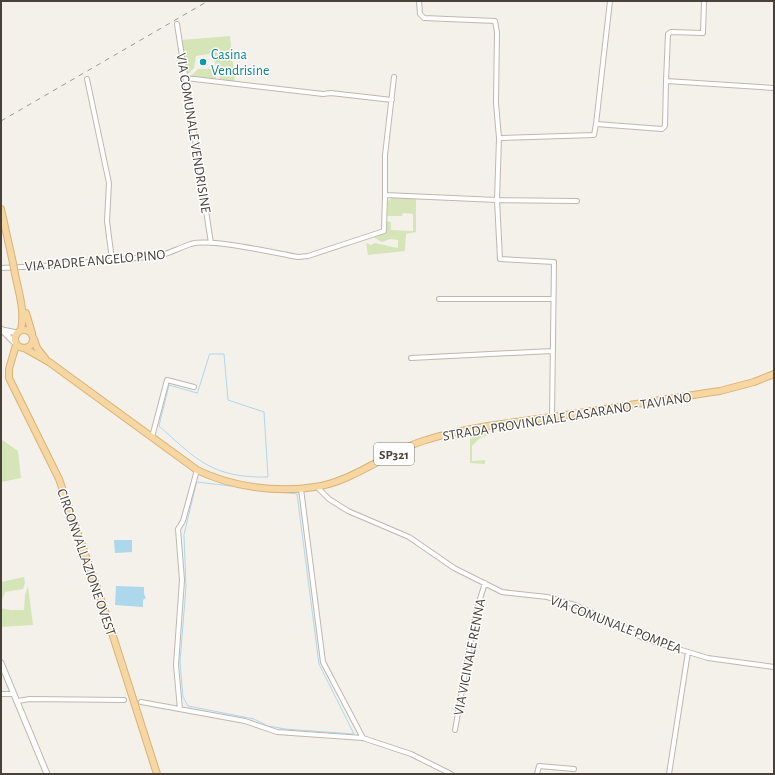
<svg xmlns="http://www.w3.org/2000/svg" width="775" height="775" font-family="'Alegreya Sans',sans-serif">
<rect width="100%" height="100%" fill="#f4f1eb"/>
<!-- green -->
<path fill="#d5e5b8" d="M230,36L235,83L220,79L213,56L215,51L212,49L209,54L196,56L194,68L187,75L181,40Z
M198,69H213L216,78L214,80L190,77Z
M392,198L416,199V232L406,234L405,251L368,255L366,243L371,245L375,243L398,248V240L390,239L382,242L375,238L374,236L387,232V221L391,222V230L413,231V214L403,213L402,216H387L388,201Z
M488,429L490,431L488,435L480,438L472,446V461L485,460V464L470,463V432Z
M1,439L18,451L21,478L1,482Z
M24,577L25,583L23,589L5,592L1,603V582Z
M28,586L33,625L1,627V608L10,610H24L25,595Z"/>
<!-- water -->
<path fill="#add8eb" d="M114,540H132V552L115,553Z
M116,586L144,587V594L146,598L143,600V607L115,605Z"/>
<g fill="none" stroke-linecap="round" stroke-linejoin="round">
<!-- stream -->
<path stroke="#add8eb" stroke-width="1" d="M210,354H224L228,400L264,412L268,477C213,478 198,461 159,426L169,385L197,393Z
M197,482L297,494L319,664L354,734L285,729L268,726L254,719L188,706L183,697L180,662L186,587L184,535Z"/>
<defs>
<path id="minor" d="M419,1L420,14L424,18L495,21L497,32L496,103L499,138
M177,24L211,243
M186,78L323,94L331,93L392,100
M87,79L109,183L107,221L112,260
M666,81L668,34L671,32L703,33L704,1
M596,124L610,1
M385,195V155L394,77
M1,268L43,266L159,256C170,253 179,248 191,244C212,238 274,253 298,257L308,256L384,231L385,195L497,200L499,138L594,135L596,124L662,129L665,126L666,81L774,88
M439,299H553
M411,358L552,351
M552,417L554,262L500,259L497,200L577,201
M152,437L167,380L194,387
M317,487L329,499L348,511L409,537L454,568L502,592L547,597L575,605L617,624L645,639L708,658L774,667
M301,489L323,662L363,738
M1,694H13
M18,701L30,699L124,700
M141,702L245,721L277,732L363,738L411,754L451,774
M180,709L176,665L182,580L178,529L183,521L197,470
M455,730L473,628L479,602L485,583
M537,774L539,766L574,769
M669,774L688,652"/>
<path id="tertiary" d="M1,329L15,343
M2,330L17,333
M1,663L47,774"/>
<path id="primary" d="M1,209L13,263
M15,274C19,293 25,311 21,330
M26,313L32,333
M15 339a9 9 0 1 1 18 0a9 9 0 1 1-18 0Z
M34,339L37,348L45,358
M16,345L9,369V378L59,479L105,611L157,774
M24,348L49,362L197,470C232,487 276,493 315,487C355,481 388,451 426,440C467,427 510,423 552,417C608,409 664,399 720,391L754,382L774,374"/>
</defs>
<!-- minor casing -->
<use href="#minor" stroke="#bfb7ae" stroke-width="6"/>
<!-- tertiary casing -->
<use href="#tertiary" stroke="#bfb7ae" stroke-width="7"/>
<!-- primary casing -->
<use href="#primary" stroke="#dbb272" stroke-width="8"/>
<!-- minor -->
<use href="#minor" stroke="#fff" stroke-width="4"/>
<!-- tertiary -->
<use href="#tertiary" stroke="#fff" stroke-width="5"/>
<!-- primary -->
<use href="#primary" stroke="#f6d6a2" stroke-width="6"/>
<!-- rail -->
<path stroke="#999" stroke-width="1" stroke-dasharray="5 5" stroke-linecap="butt" d="M1,121L208,1"/>
<defs>
<path id="primary-bridge" d="M13,263L15,274"/>
</defs>
<!-- primary-bridge casing -->
<use href="#primary-bridge" stroke="#dbb272" stroke-width="8" stroke-linecap="butt"/>
<!-- primary-bridge -->
<use href="#primary-bridge" stroke="#f6d6a2" stroke-width="6"/>
</g>
<!-- markers -->
<circle fill="#0f9aa8" stroke="#fff" stroke-width="1.5" cx="203" cy="62" r="4"/>
<g text-anchor="middle" stroke-width="3" stroke-linejoin="round" paint-order="stroke">
<!-- shield labels -->
<rect fill="#fff" stroke="#7f7a74" stroke-width="1" x="374" y="443" width="40" height="22" rx="3"/>
<g font-size="13" font-weight="bold" fill="#484139">
<text x="394" y="459">SP321</text>
</g>
<!-- culture labels -->
<g font-size="14" fill="#0d838f" stroke="#fff" text-anchor="start">
<text x="211" y="59">Casina<tspan x="211" dy="16">Vendrisine</tspan></text>
</g>
<!-- street labels -->
<g font-size="14" fill="#484139" stroke="#fff">
<text transform="translate(194 133) rotate(81)" y="5">VIA COMUNALE VENDRISINE</text>
<text transform="translate(95 260) rotate(-5)" y="5">VIA PADRE ANGELO PINO</text>
<text transform="translate(567 416) rotate(-9)" y="5">STRADA PROVINCIALE CASARANO - TAVIANO</text>
<text transform="translate(87 562) rotate(71)" y="5">CIRCONVALLAZIONE OVEST</text>
<text transform="translate(616 624) rotate(21)" y="5">VIA COMUNALE POMPEA</text>
<text transform="translate(469 657) rotate(-79)" y="5">VIA VICINALE RENNA</text>
</g>
</g>
<!-- border -->
<rect width="775" height="775" fill="none" stroke="#484139" stroke-width="4"/>
</svg>
